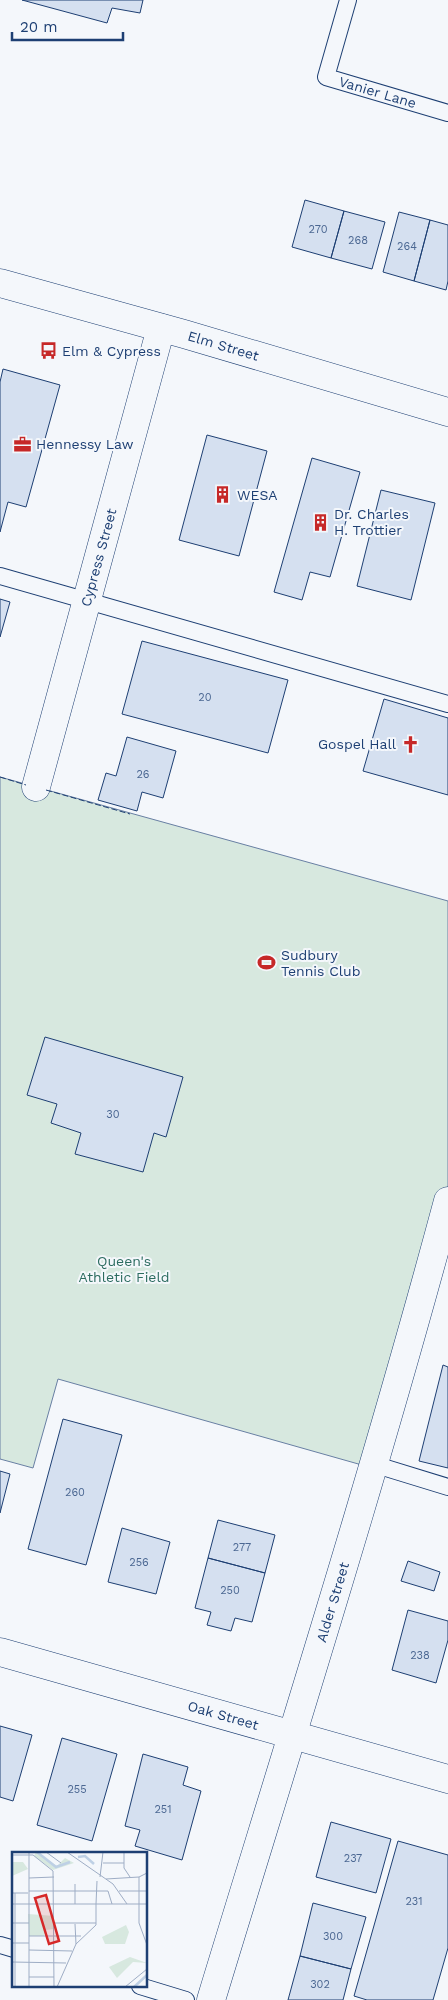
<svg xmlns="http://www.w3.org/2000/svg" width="448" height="2000" font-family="'Work Sans',sans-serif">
<rect width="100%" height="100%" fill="#f4f7fb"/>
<!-- green -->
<path fill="#d7e8df" stroke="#687fa3" d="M0,777L448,901V1189L369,1467L58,1379L33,1468L0,1459Z"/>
<!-- building -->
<path fill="#d5e0f0" stroke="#1d3f73" d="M22,0H143L140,13L112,8L107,23Z
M305,200L344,211L331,258L292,247Z
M344,211L385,222L372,269L331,258Z
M399,212L430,220L414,281L383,272Z
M430,220L448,225V281L446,290L414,281Z
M3,369L60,385L26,507L8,502L0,532V382Z
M207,435L267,451L239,556L179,540Z
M312,458L360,472L330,577L310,572L302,600L274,592Z
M381,490L435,503L411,600L357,586Z
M0,599L10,602L0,637Z
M142,641L288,680L268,753L122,714Z
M384,699L448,718V795L363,771Z
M127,737L176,751L163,798L142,792L137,811L98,800L106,773L116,776Z
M45,1037L183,1077L166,1137L154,1133L143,1172L75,1154L81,1133L51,1123L57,1104L27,1095Z
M443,1365L448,1367V1468L419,1461Z
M63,1419L122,1435L86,1565L28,1549Z
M0,1471L10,1474L0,1513Z
M218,1520L275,1535L265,1573L208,1558Z
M122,1528L170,1542L156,1594L108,1582Z
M208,1558L265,1573L252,1622L235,1618L231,1631L207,1625L211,1612L195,1608Z
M408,1561L440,1572L434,1591L401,1581Z
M408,1610L448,1621V1640L436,1683L392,1670Z
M0,1726L32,1735L13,1801L0,1797Z
M62,1738L117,1754L92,1841L37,1825Z
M143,1754L188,1767L183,1785L201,1791L182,1860L135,1846L140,1830L125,1826Z
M331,1822L391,1839L376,1893L316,1877Z
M398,1841L448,1855V1948L433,2000H367L354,1996Z
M313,1903L366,1917L351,1969L300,1956Z
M300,1956L351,1969L343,2000H288Z"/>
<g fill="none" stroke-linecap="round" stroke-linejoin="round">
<defs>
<g id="lane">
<path id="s1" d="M348,0L326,77L448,113"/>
<path d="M0,576L448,704"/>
<path d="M373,1464L448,1487"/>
<path d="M0,1945L14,1949"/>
<path d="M140,1986L186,2000"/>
</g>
<g id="street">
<path id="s2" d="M36,787L161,328"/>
<path id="s3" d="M0,1652L448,1779"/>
<path id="s4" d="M211,2000C292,1734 376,1469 448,1201"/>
</g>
<g id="primary">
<path id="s5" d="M0,283L184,334L448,412"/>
</g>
</defs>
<!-- lane casing -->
<use href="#lane" stroke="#1d3f73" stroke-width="18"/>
<!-- street casing -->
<use href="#street" stroke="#1d3f73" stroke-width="29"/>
<!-- primary casing -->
<use href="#primary" stroke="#1d3f73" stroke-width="29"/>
<!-- lane -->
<use href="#lane" stroke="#f4f7fb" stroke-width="16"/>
<!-- street -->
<use href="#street" stroke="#f4f7fb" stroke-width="28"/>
<!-- primary -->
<use href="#primary" stroke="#f4f7fb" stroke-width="28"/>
<!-- fence -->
<path stroke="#1d3f73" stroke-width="1" stroke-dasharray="6 2.5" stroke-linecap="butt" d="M0,777L26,785
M46,790L130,814"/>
</g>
<!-- icons -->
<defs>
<symbol id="bus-bare" viewBox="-9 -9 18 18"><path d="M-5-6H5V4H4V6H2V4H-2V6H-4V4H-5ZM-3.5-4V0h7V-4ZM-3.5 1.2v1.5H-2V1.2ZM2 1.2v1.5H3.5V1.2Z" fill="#c62828" stroke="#f4f7fb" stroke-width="2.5" paint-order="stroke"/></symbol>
<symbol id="office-bare" viewBox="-9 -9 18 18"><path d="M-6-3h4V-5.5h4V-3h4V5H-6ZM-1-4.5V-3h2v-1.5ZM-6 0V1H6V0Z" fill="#c62828" stroke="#f4f7fb" stroke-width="2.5" paint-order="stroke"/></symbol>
<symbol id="building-bare" viewBox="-9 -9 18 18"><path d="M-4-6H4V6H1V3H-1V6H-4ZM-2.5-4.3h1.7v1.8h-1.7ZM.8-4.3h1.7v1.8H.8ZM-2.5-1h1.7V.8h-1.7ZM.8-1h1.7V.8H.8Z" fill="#c62828" stroke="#f4f7fb" stroke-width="2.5" paint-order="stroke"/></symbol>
<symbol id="church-bare" viewBox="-9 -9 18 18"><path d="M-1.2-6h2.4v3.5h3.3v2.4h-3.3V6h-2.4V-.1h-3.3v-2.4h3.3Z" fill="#c62828" stroke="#f4f7fb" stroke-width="2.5" paint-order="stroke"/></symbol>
<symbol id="stadium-bare" viewBox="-9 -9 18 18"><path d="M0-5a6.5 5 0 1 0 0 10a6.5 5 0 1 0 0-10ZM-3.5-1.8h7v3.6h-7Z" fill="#c62828" stroke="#f4f7fb" stroke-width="2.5" paint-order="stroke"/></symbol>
</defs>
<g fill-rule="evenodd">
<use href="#bus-bare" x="36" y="338" width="25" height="25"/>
<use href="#office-bare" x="10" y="432" width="25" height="25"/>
<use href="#building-bare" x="210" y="482" width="25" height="25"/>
<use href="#building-bare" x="308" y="510" width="25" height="25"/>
<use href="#church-bare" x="398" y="732" width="25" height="25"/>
<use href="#stadium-bare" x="254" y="950" width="25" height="25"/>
</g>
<g text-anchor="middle" stroke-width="4" stroke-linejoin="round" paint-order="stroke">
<!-- number labels -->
<g font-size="11" fill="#4b6792">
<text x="318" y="233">270</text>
<text x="358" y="244">268</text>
<text x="407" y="250">264</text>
<text x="205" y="701">20</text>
<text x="143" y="778">26</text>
<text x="113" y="1118">30</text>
<text x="75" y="1496">260</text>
<text x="242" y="1551">277</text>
<text x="139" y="1566">256</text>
<text x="230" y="1594">250</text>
<text x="420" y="1659">238</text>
<text x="77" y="1793">255</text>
<text x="163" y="1813">251</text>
<text x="353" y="1862">237</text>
<text x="414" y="1905">231</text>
<text x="333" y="1940">300</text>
<text x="320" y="1988">302</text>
</g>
<!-- street labels -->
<g font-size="14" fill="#1d3f73" stroke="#f4f7fb">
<text dy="5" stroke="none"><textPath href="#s1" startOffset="134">Vanier Lane</textPath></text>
<text dy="5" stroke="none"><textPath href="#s5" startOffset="232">Elm Street</textPath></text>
<text dy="5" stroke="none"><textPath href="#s2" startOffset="238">Cypress Street</textPath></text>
<text dy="5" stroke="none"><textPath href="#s4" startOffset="416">Alder Street</textPath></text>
<text dy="5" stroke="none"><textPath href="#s3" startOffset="232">Oak Street</textPath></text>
</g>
<!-- poi labels -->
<g font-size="14" fill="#1d3f73" stroke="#f4f7fb" text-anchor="start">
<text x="62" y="356">Elm &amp; Cypress</text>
<text x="36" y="449">Hennessy Law</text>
<text x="237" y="500">WESA</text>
<text x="334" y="519">Dr. Charles<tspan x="334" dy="16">H. Trottier</tspan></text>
<text x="396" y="749" text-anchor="end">Gospel Hall</text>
<text x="281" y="960">Sudbury<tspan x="281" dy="16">Tennis Club</tspan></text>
</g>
<!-- park labels -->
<g font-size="14" fill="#2c6c60" stroke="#f4f7fb">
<text x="124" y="1266">Queen's<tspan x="124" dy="16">Athletic Field</tspan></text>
</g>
</g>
<!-- overview -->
<g transform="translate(12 1852)">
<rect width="135" height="135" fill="#f4f7fb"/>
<path d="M24,0L45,14L53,6L62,11L41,18L22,4ZM0,10H11L16,17L0,24ZM16,62L42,64V77L34,78L32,84H17ZM114,73L117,80L113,92H93L90,85ZM118,105L135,111L121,110L105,126L97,115Z" fill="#d7e8df"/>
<path fill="none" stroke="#bed0e5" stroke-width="2.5" d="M25,0L44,15L58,10M66,5L73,4L82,12M122,135L135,123"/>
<path fill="none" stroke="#9eadc5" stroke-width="1" d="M34,0L49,11M55,0L101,32L115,52M112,0V16L118,25M0,3H21L41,19L42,135M91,11H112M135,21L127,25V71L135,93M88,25L91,0M17,26L42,25M94,27L127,25M63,32V52M17,39H96L100,52M107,39H135M0,41H16M3,41V135M0,52H135M17,52V0M17,52V135M84,52L85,29M0,71H17M42,71H84M63,72L64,92M17,84H69M0,91H17M17,98L60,99M0,110L54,111M17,125H42M45,135L64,92L84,73V52M113,135L135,117"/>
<path fill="#d62828" fill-opacity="0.15" stroke="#d62828" stroke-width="2.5" d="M34,43L47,89L37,92L23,46Z"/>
<rect width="135" height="135" fill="none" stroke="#1d3f73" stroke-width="2.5"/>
</g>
<!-- scale -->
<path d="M12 32v8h111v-8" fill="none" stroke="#1d3f73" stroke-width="2.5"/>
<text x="20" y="32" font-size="15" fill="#1d3f73" stroke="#f4f7fb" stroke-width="4" paint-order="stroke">20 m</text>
</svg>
